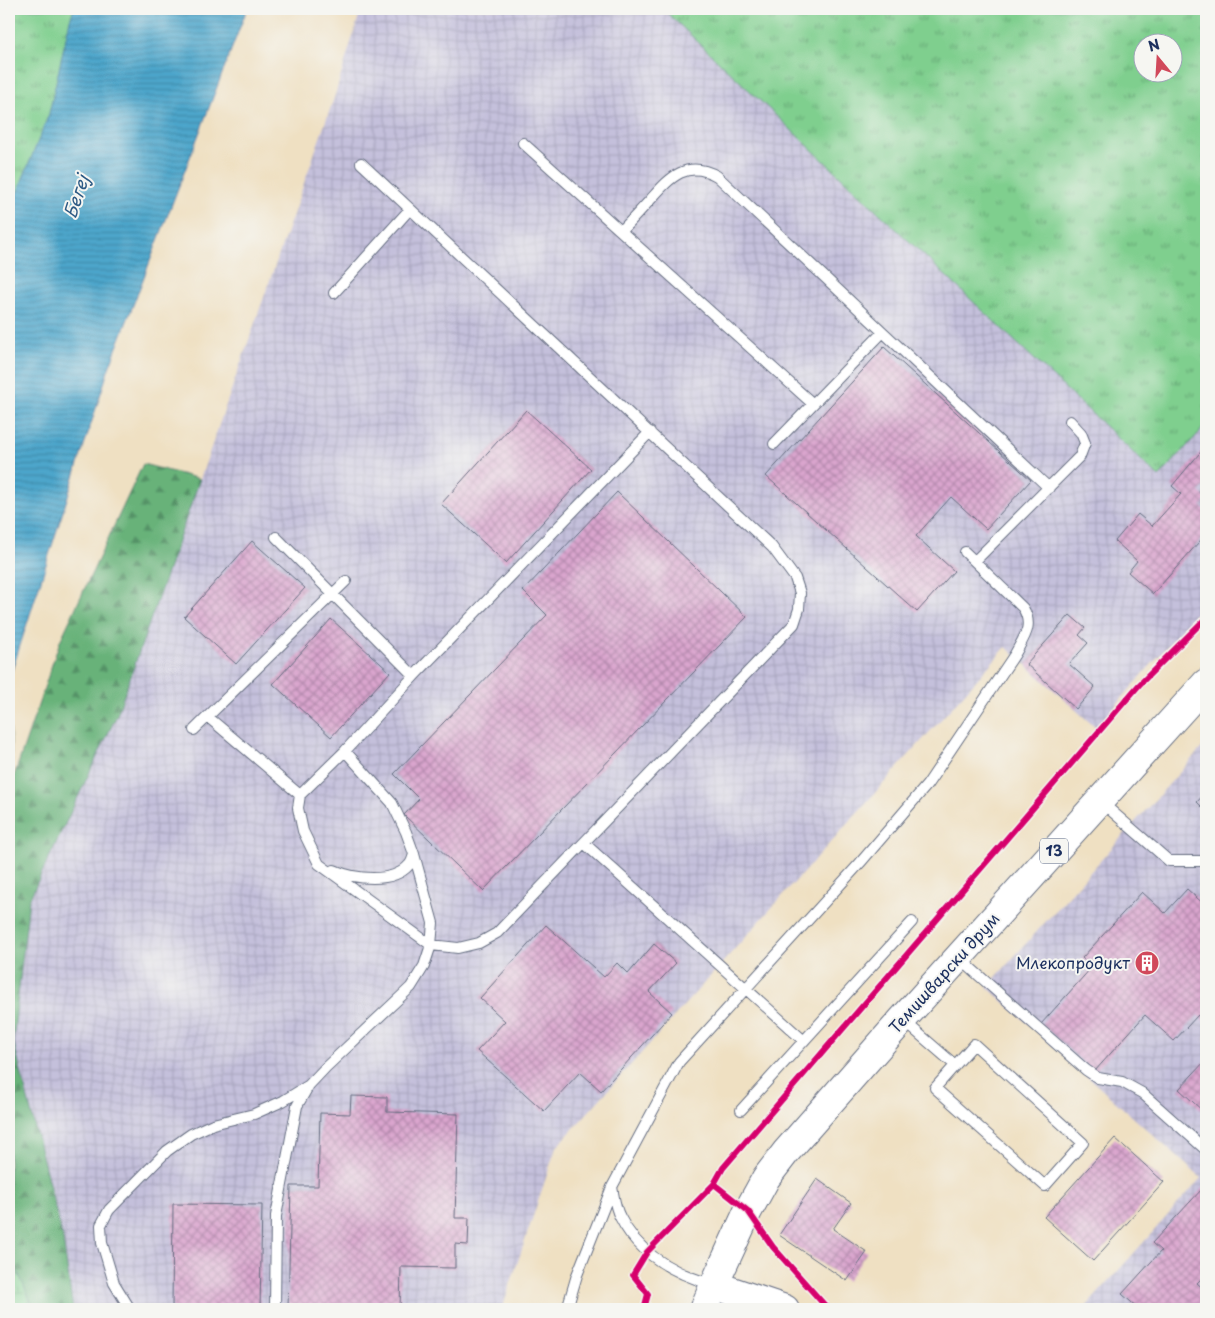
<svg xmlns="http://www.w3.org/2000/svg" width="1215" height="1318" font-family="'Playpen Sans',sans-serif">
<defs>
<pattern id="industrial-grid" width="8" height="8" patternUnits="userSpaceOnUse" patternTransform="scale(1.25)"><rect width="8" height="8" fill="#c4c0db"/><path d="M0 4h8M4 0v8" fill="none" stroke="#a8a5be"/></pattern>
<pattern id="grass-tufts" width="24" height="20" patternUnits="userSpaceOnUse" patternTransform="scale(1.25)"><rect width="24" height="20" fill="#7fcf8e"/><path d="M3 7l-1-3M5 7V3M7 7l1-3M15 17l-1-3M17 17v-4M19 17l1-3" fill="none" stroke="#67a877"/></pattern>
<pattern id="forest-firs" width="22" height="20" patternUnits="userSpaceOnUse" patternTransform="scale(1.25)"><rect width="22" height="20" fill="#67b279"/><path d="M5 1l3.5 6h-7zM16 11l3.5 6h-7z" fill="#549166"/></pattern>
<pattern id="wetland-marsh" width="20" height="14" patternUnits="userSpaceOnUse" patternTransform="scale(1.25)"><rect width="20" height="14" fill="#7fcf8e"/><path d="M1 5h8M5 5V1M11 12h8M15 12V8" fill="none" stroke="#67a877"/></pattern>
<pattern id="water-rules" width="6" height="5" patternUnits="userSpaceOnUse" patternTransform="scale(1.25)"><rect width="6" height="5" fill="#4da6cb"/><path d="M0 2.5h6" fill="none" stroke="#3f88a8"/></pattern>
<pattern id="building-cross-hatch" width="8" height="8" patternUnits="userSpaceOnUse" patternTransform="scale(1.25)"><rect width="8" height="8" fill="#daa5ce"/><path d="M0 0l8 8M0 8l8-8" fill="none" stroke="#b087aa"/></pattern>
</defs>
<rect width="100%" height="100%" fill="#f6f6f2"/>
<filter id="ink" filterUnits="userSpaceOnUse"><feTurbulence type="fractalNoise" baseFrequency=".02" numOctaves="2"/><feDisplacementMap in="SourceGraphic" scale="10" xChannelSelector="R" yChannelSelector="G"/><feConvolveMatrix kernelMatrix="1 2 1 2 8 2 1 2 1" color-interpolation-filters="sRGB"/></filter>
<filter id="wash" filterUnits="userSpaceOnUse"><feTurbulence type="fractalNoise" baseFrequency=".0096" numOctaves="4" result="noise"/><feDisplacementMap in="SourceGraphic" scale="20" xChannelSelector="R" yChannelSelector="G"/><feGaussianBlur stdDeviation="1.12" result="paint"/><feColorMatrix in="noise" values="0 0 0 0 0 0 0 0 0 0 0 0 0 0 0 0 0 1.4 0 .05"/><feComposite in="paint" operator="in"/></filter>
<g filter="url(#wash)">
<rect width="100%" height="100%" fill="#efe0c2"/>
<!-- industrial -->
<path fill="url(#industrial-grid)" d="M361,9H663L1159,477L1206,425V602L1096,728L1006,647L556,1148L502,1309H73L63,1239L13,1040L29,900L117,715L336,92Z
M1206,743V1309H1084L1201,1178L987,987Z"/>
<!-- grass -->
<path fill="url(#grass-tufts)" stroke="#4d7f76" fill-rule="evenodd" d="M9,9H74L70,20L49,114L9,213Z
M663,9H1206V425L1159,477ZM1142,42H1172V72H1142Z"/>
<!-- forest -->
<path fill="url(#forest-firs)" stroke="#41706c" d="M143,464L200,479L117,715L29,900L13,1040L63,1239L73,1309H34L9,1252V679L12,782L60,641Z"/>
<!-- wetland -->
<path fill="url(#wetland-marsh)" stroke="#4d7f76" d="M9,1252L34,1309H9Z"/>
<!-- water -->
<path fill="url(#water-rules)" stroke="#346a94" d="M74,9H247L109,368L9,680V213L49,114L70,20Z"/>
<g id="blocks">
<!-- building -->
<path fill="url(#building-cross-hatch)" d="M884,347L1031,480L986,529L951,497L916,536L954,571L917,612L766,476Z
M526,410L591,469L506,563L441,504Z
M1204,448L1206,450V484L1199,492L1206,498V501L1201,506L1206,511V534L1153,594L1128,572L1137,561L1115,541L1138,514L1152,526L1181,494L1172,486Z
M617,492L747,617L483,891L404,815L419,799L394,774L547,615L523,591Z
M252,541L305,588L236,664L184,617Z
M1070,615L1085,628L1079,635L1088,643L1069,664L1095,687L1076,709L1026,664Z
M331,619L390,672L331,737L273,684Z
M1206,792V811L1197,802Z
M1187,889L1206,906V1023L1198,1015L1174,1041L1145,1015L1094,1072L1041,1024L1092,967L1082,958L1142,892L1165,913Z
M546,925L604,977L617,963L628,974L654,944L676,963L649,992L672,1013L601,1091L580,1072L544,1111L477,1051L505,1021L480,998Z
M1206,1060V1114L1179,1089Z
M351,1096L387,1097V1112L458,1114L455,1218H469L468,1245L455,1244V1268L401,1267L400,1309H288L291,1186H318L320,1113L350,1114Z
M1115,1138L1164,1182L1093,1261L1044,1217Z
M817,1179L851,1203L833,1229L867,1252L847,1281L779,1235Z
M1203,1188L1206,1191V1274L1197,1283L1206,1291V1309H1139L1122,1294L1161,1251L1152,1243Z
M173,1204L262,1205L260,1309H172Z"/>
</g>
</g>
<g filter="url(#ink)">
<use href="#blocks" fill-opacity="0" stroke="#656d81" stroke-width="1"/>
<g fill="none" stroke-linecap="round" stroke-linejoin="round">
<defs>
<path id="lane" d="M523,143L813,404
M361,163L772,547L795,578L800,593L799,609L794,624L497,933L479,943L458,948L431,945L319,864L303,831L298,808L300,795L345,751L414,676L650,432
M621,231C631,221 641,210 651,199C670,178 686,159 717,176L1049,488
M334,293L410,209
M774,444L883,332
M276,537L414,676
M975,561L1080,456L1085,443L1081,433L1070,421
M208,717L300,795
M194,730L346,581
M1100,801L1169,861H1206
M584,843L804,1041
M334,870C354,879 393,884 409,865C412,862 413,857 414,854
M959,958L1086,1070L1098,1078L1122,1082L1142,1093L1206,1150
M903,1020L955,1065
M974,1044L1083,1143L1045,1186L935,1088Z
M741,1110L912,922
M612,1187C614,1197 615,1208 620,1217C638,1254 675,1274 714,1285
M130,1309L114,1283L102,1243L101,1225L109,1210L167,1151L191,1134L213,1124L254,1114L283,1101L309,1085
M275,1309L276,1216L297,1106L309,1085L326,1067L411,987L424,966L431,945L433,923L414,854L406,832L392,803L345,751
M567,1309L577,1275L612,1187L679,1062L860,863L927,785L1015,654C1024,637 1034,626 1023,608L965,552"/>
<path id="secondary" d="M704,1309L714,1285"/>
<path id="primary" d="M785,1309L714,1285L748,1211L766,1178L786,1152L902,1020L1206,683"/>
</defs>
<!-- lane casing -->
<use href="#lane" stroke="#656d81" stroke-width="12"/>
<!-- secondary casing -->
<use href="#secondary" stroke="#656d81" stroke-width="30"/>
<!-- primary casing -->
<use href="#primary" stroke="#656d81" stroke-width="30"/>
<!-- lane -->
<use href="#lane" stroke="#fff" stroke-width="10"/>
<!-- secondary -->
<use href="#secondary" stroke="#fff" stroke-width="28"/>
<!-- primary -->
<use href="#primary" stroke="#fff" stroke-width="28"/>
<defs>
<path id="cycleway" d="M714,1184L748,1211L773,1247L828,1309
M644,1309L648,1294L633,1275L647,1252L714,1184L723,1168L1139,685L1206,618"/>
</defs>
<!-- cycleway casing -->
<use href="#cycleway" stroke="#f6f6f2" stroke-width="9"/>
<!-- cycleway -->
<use href="#cycleway" stroke="#d6006c" stroke-width="6"/>
</g>
</g>
<!-- icons -->
<defs>
<symbol id="building-disc" viewBox="-11 -11 22 22"><circle r="9.5" fill="#d1495b" stroke="#f6f6f2"/><path d="M-4-6H4V6H1V3H-1V6H-4ZM-2.5-4.3h1.7v1.8h-1.7ZM.8-4.3h1.7v1.8H.8ZM-2.5-1h1.7V.8h-1.7ZM.8-1h1.7V.8H.8Z" fill="#fff"/></symbol>
</defs>
<g fill-rule="evenodd">
<use href="#building-disc" x="1133" y="949" width="28" height="28"/>
</g>
<g text-anchor="middle" stroke-width="4" stroke-linejoin="round" paint-order="stroke">
<!-- shield labels -->
<rect fill="#f6f6f2" stroke="#5d6b8a" stroke-width="1" x="1040" y="838.5" width="28" height="25" rx="4"/>
<g font-size="15" font-weight="bold" fill="#1b2f5e">
<text x="1054" y="856">13</text>
</g>
<!-- poi labels -->
<g font-size="16" fill="#1b2f5e" stroke="#f6f6f2" text-anchor="end">
<text x="1130" y="969">Млекопродукт</text>
</g>
<!-- street labels -->
<g font-size="16" fill="#1b2f5e" stroke="#f6f6f2">
<text transform="translate(944 973) rotate(-48)" y="6">Темишварски друм</text>
</g>
<!-- water labels -->
<g font-size="18" font-style="italic" fill="#2c5984" stroke="#f6f6f2">
<text transform="translate(77 197) rotate(-71)" y="6">Бегеј</text>
</g>
</g>
<!-- margin -->
<rect width="1215" height="1318" fill="none" stroke="#f6f6f2" stroke-width="30"/>
<!-- north arrow -->
<g transform="translate(1158 58) rotate(342)"><circle r="24" fill="#f6f6f2" stroke="#9ea6b7"/>
<path d="M0-4L9 19L0 12L-9 19Z" fill="#d1495b"/>
<text y="-8" font-size="14" font-weight="bold" text-anchor="middle" fill="#1b2f5e">N</text>
</g>
</svg>
